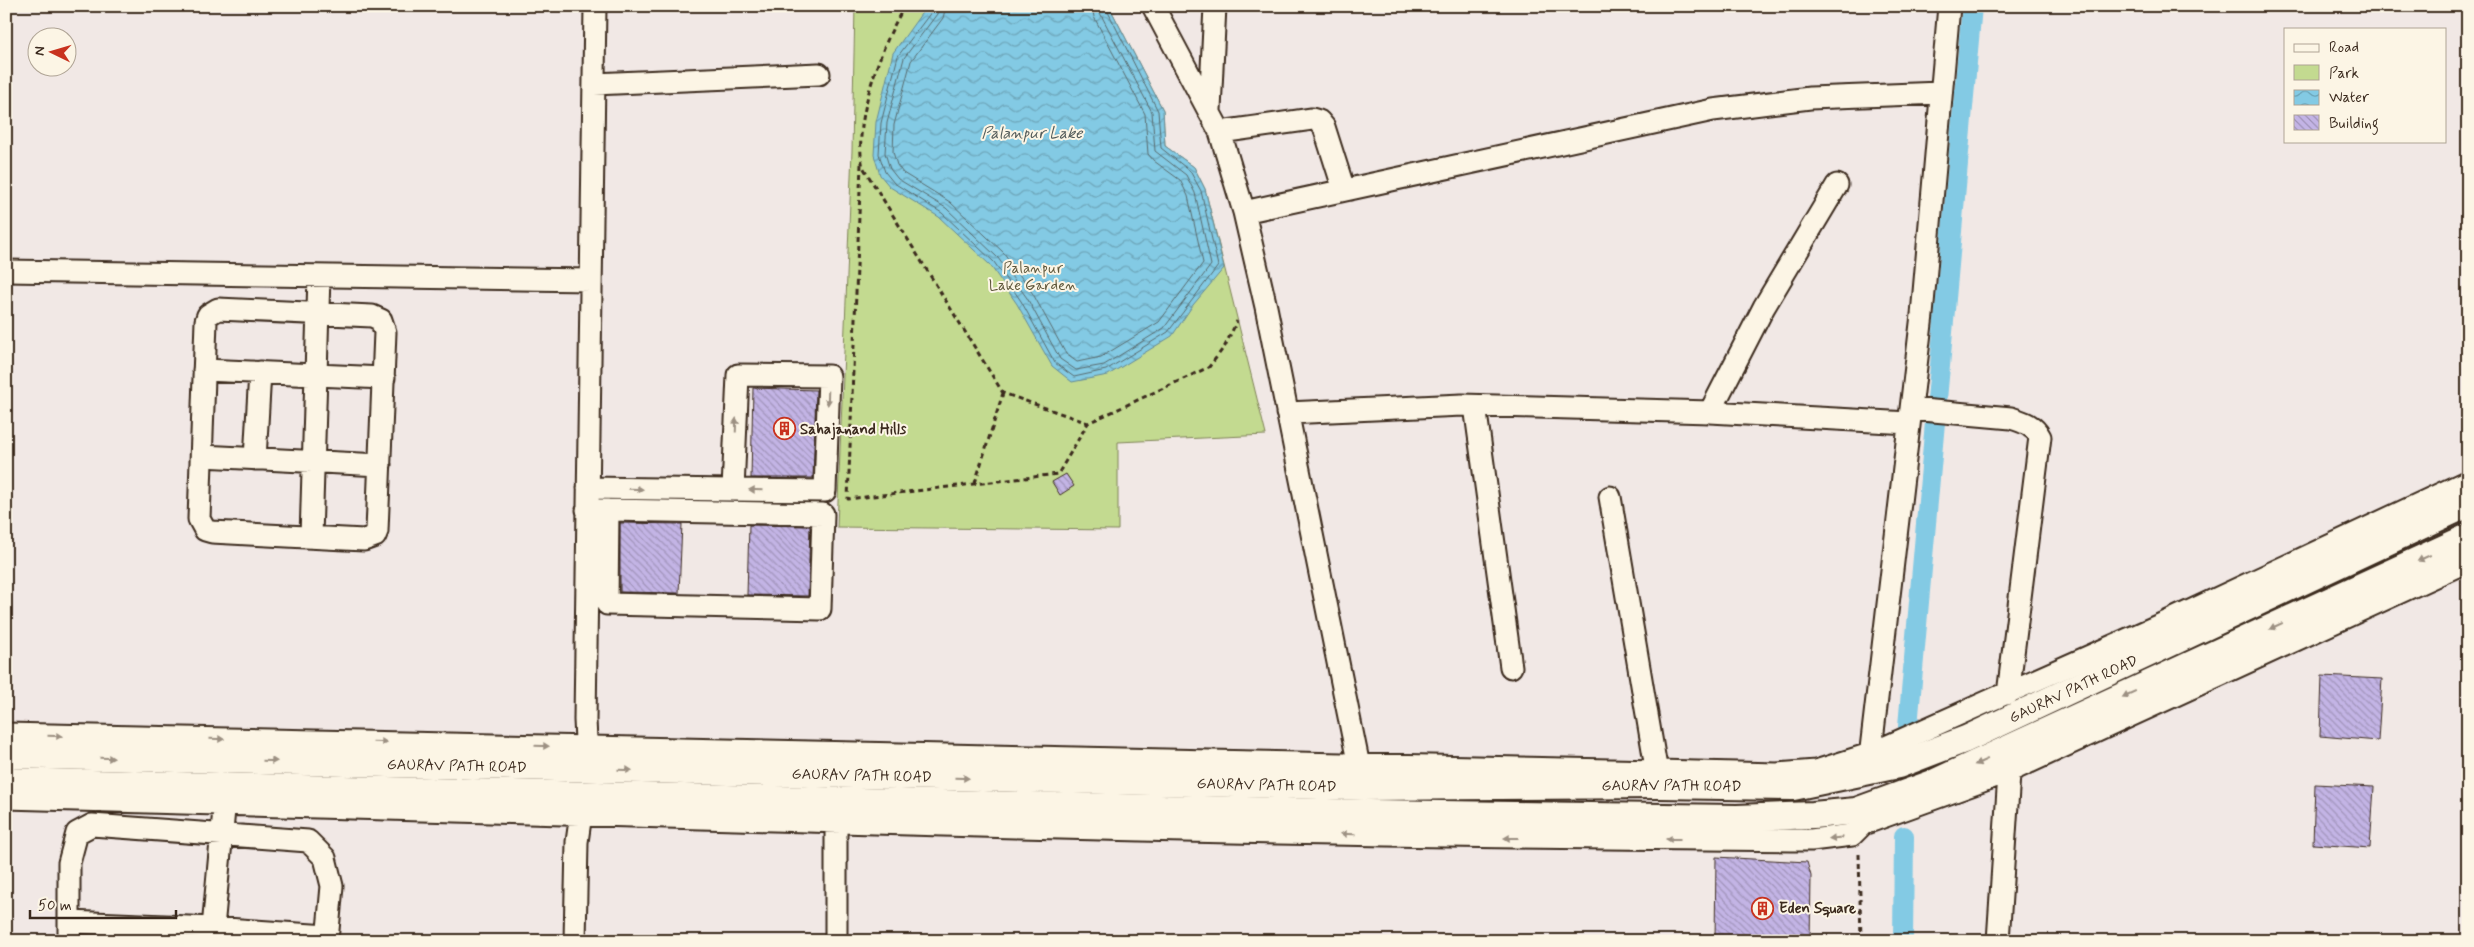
<svg xmlns="http://www.w3.org/2000/svg" width="2474" height="947" font-family="Mynerve,sans-serif">
<defs>
<pattern id="water-waves" width="16" height="10" patternUnits="userSpaceOnUse" patternTransform="scale(1.25)"><rect width="16" height="10" fill="#83cae4"/><path d="M0 5q4-4 8 0t8 0" fill="none" stroke="#6ca4b8"/></pattern>
<pattern id="building-back-hatch" width="6" height="6" patternUnits="userSpaceOnUse" patternTransform="scale(1.25)"><rect width="6" height="6" fill="#c3b4e5"/><path d="M-1 5l2 2M0 0l6 6M5-1l2 2" fill="none" stroke="#a093b9"/></pattern>
</defs>
<rect width="100%" height="100%" fill="#f1e8e5"/>
<filter id="ink" filterUnits="userSpaceOnUse"><feTurbulence type="fractalNoise" baseFrequency=".02" numOctaves="2"/><feDisplacementMap in="SourceGraphic" scale="10" xChannelSelector="R" yChannelSelector="G"/><feConvolveMatrix kernelMatrix="1 2 1 2 8 2 1 2 1" color-interpolation-filters="sRGB"/></filter>
<g filter="url(#ink)">
<!-- green -->
<path fill="#c3da90" stroke="#7f8257" d="M855,6H1109L1163,110L1165,146L1194,167L1205,189L1266,435L1118,442V530L837,527L852,151Z"/>
<!-- water -->
<path fill="url(#water-waves)" stroke="#668a95" d="M929,6H1109L1163,110L1165,146L1194,167L1205,189L1224,268L1193,305L1172,336L1108,375L1072,382L1052,366L1017,304L990,265L939,217L890,187L880,175L874,155L876,122L893,53L921,14Z"/>
<g fill="none" stroke-linecap="round" stroke-linejoin="round">
<!-- shore -->
<path stroke="#586a6d" stroke-width="1" d="M932,6V11L898,56L881,123L879,154L885,172L894,183L942,213L994,262L1021,301L1055,363L1074,377L1106,370L1168,332L1218,266L1201,191L1190,171L1161,148L1158,111L1105,6
M939,6L937,14L904,58L887,123L885,153L890,169L898,179L946,208L998,258L1027,298L1060,359L1076,370L1104,365L1164,328L1211,265L1195,193L1186,175L1155,151L1152,112L1100,13L1099,6
M946,6L943,18L911,61L894,125L893,152L897,165L903,173L950,202L1004,253L1033,294L1066,354L1077,362L1101,357L1159,322L1203,263L1188,196L1180,180L1154,161L1148,154L1145,114L1094,17L1092,6"/>
<!-- canal -->
<path stroke="#83cae4" stroke-width="20" d="M1908,726L1972,6
M1903,941L1904,836"/>
</g>
<!-- building -->
<path fill="url(#building-back-hatch)" stroke="#3b2a1e" d="M753,388L816,390L813,478H751Z
M1066,474L1074,486L1060,495L1052,482Z
M620,523L682,524L679,593L620,592Z
M749,525L810,526L808,596L747,595Z
M2322,676L2382,679L2378,741L2320,736Z
M2315,784L2374,787L2370,848L2313,844Z
M1716,857L1807,862L1811,876L1810,941H1715Z"/>
<g fill="none" stroke-linecap="round" stroke-linejoin="round">
<defs>
<path id="minor" d="M1153,6L1220,132L1244,212L1266,307L1361,776
M594,84L819,74
M1210,110L1215,6
M1220,132L1312,119L1319,121L1324,127L1344,190
M1244,212L1713,110L1810,98L1941,93
M6,271L591,280
M218,309L372,316L381,320L385,332L377,531L375,536L364,540L212,532L205,530L199,519L206,321L208,315Z
M204,370L384,378
M1475,406L1511,667
M1911,409L2011,418C2024,422 2034,425 2040,437L2008,694
M1710,412L1764,307L1837,185
M1287,413L1462,405L1710,412L1909,423
M202,456L380,465
M255,459L260,372
M588,488L733,490L738,375L829,376L825,491L733,490
M1610,497L1659,785
M587,510H608L823,514L820,609L607,604L608,510
M311,537L319,276
M6,734L1657,771L1777,774L1816,771L1870,754L2171,620L2468,481
M587,761L585,720L595,6
M1869,766L1922,315L1949,6
M6,798C284,804 562,814 841,822C1164,832 1488,838 1811,840L1852,835L1863,824V808
M836,809V941
M1863,824L2010,771L2468,561
M69,922L213,928L327,936
M213,928L226,788
M69,941V863L77,833L92,825L308,841L325,858L332,886L327,941
M575,941L577,842L583,799
M1998,941L2010,759"/>
<g id="major">
<path id="s1" d="M6,755L1363,787L1659,785L1793,787L1898,765L1966,739L2468,504"/>
<path d="M6,781L1369,813L1737,818L1813,815L1856,811L1933,783L2468,537"/>
</g>
</defs>
<!-- minor casing -->
<use href="#minor" stroke="#3b2a1e" stroke-width="25"/>
<!-- major casing -->
<use href="#major" stroke="#3b2a1e" stroke-width="30"/>
<!-- path -->
<path stroke="#3b2a1e" stroke-width="3" stroke-dasharray="5 4" stroke-linecap="butt" d="M905,6C882,42 852,124 863,167L1003,393L1088,423L1209,367L1225,346L1237,321
M861,164L848,499L1058,474L1088,423
M975,483L1003,393
M1859,854L1861,941"/>
<!-- minor -->
<use href="#minor" stroke="#fcf5e5" stroke-width="21"/>
<!-- major -->
<use href="#major" stroke="#fcf5e5" stroke-width="26"/>
</g>
<!-- one-way arrows -->
<defs><path id="oneway-solid" d="M-6-.8H1V-3.2L6.5 0L1 3.2V.8H-6Z" transform="scale(1.25)"/></defs>
<g fill="#9c9082">
<use href="#oneway-solid" transform="translate(828 398) rotate(92)"/>
<use href="#oneway-solid" transform="translate(736 425) rotate(-88)"/>
<use href="#oneway-solid" transform="translate(636 489) rotate(1)"/>
<use href="#oneway-solid" transform="translate(756 490) rotate(-179)"/>
<use href="#oneway-solid" transform="translate(2424 558) rotate(155)"/>
<use href="#oneway-solid" transform="translate(2276 626) rotate(155)"/>
<use href="#oneway-solid" transform="translate(2129 694) rotate(155)"/>
<use href="#oneway-solid" transform="translate(55 736) rotate(1)"/>
<use href="#oneway-solid" transform="translate(217 739) rotate(1)"/>
<use href="#oneway-solid" transform="translate(380 742) rotate(1)"/>
<use href="#oneway-solid" transform="translate(542 746) rotate(1)"/>
<use href="#oneway-solid" transform="translate(107 758) rotate(1)"/>
<use href="#oneway-solid" transform="translate(270 761) rotate(1)"/>
<use href="#oneway-solid" transform="translate(1981 762) rotate(156)"/>
<use href="#oneway-solid" transform="translate(625 770) rotate(1)"/>
<use href="#oneway-solid" transform="translate(962 778) rotate(1)"/>
<use href="#oneway-solid" transform="translate(1348 834) rotate(-179)"/>
<use href="#oneway-solid" transform="translate(1511 838) rotate(-180)"/>
<use href="#oneway-solid" transform="translate(1836 838) rotate(174)"/>
<use href="#oneway-solid" transform="translate(1673 839) rotate(-180)"/>
</g>
</g>
<!-- icons -->
<defs>
<symbol id="building-ring" viewBox="-11 -11 22 22"><circle r="9.5" fill="#fcf5e5" stroke="#c8321e" stroke-width="1.5"/><path d="M-4-6H4V6H1V3H-1V6H-4ZM-2.5-4.3h1.7v1.8h-1.7ZM.8-4.3h1.7v1.8H.8ZM-2.5-1h1.7V.8h-1.7ZM.8-1h1.7V.8H.8Z" fill="#c8321e"/></symbol>
</defs>
<g fill-rule="evenodd">
<use href="#building-ring" x="772" y="416" width="25" height="25"/>
<use href="#building-ring" x="1750" y="896" width="25" height="25"/>
</g>
<g text-anchor="middle" stroke-width="4" stroke-linejoin="round" paint-order="stroke">
<!-- park labels -->
<g font-size="15" fill="#5d563a" stroke="#fcf5e5">
<text x="1033" y="273">Palanpur<tspan x="1033" dy="17">Lake Garden</tspan></text>
</g>
<!-- poi labels -->
<g font-size="15" font-weight="bold" fill="#3b2a1e" stroke="#fcf5e5" text-anchor="start">
<text x="800" y="434">Sahajanand Hills</text>
<text x="1779" y="913">Eden Square</text>
</g>
<!-- street labels -->
<g font-size="15" fill="#3b2a1e" stroke="#fcf5e5">
<text dy="5" stroke="none"><textPath href="#s1" startOffset="2086">GAURAV PATH ROAD</textPath></text>
<text dy="5" stroke="none"><textPath href="#s1" startOffset="451">GAURAV PATH ROAD</textPath></text>
<text dy="5" stroke="none"><textPath href="#s1" startOffset="856">GAURAV PATH ROAD</textPath></text>
<text dy="5" stroke="none"><textPath href="#s1" startOffset="1261">GAURAV PATH ROAD</textPath></text>
<text dy="5" stroke="none"><textPath href="#s1" startOffset="1666">GAURAV PATH ROAD</textPath></text>
</g>
<!-- water labels -->
<g font-size="16" font-style="italic" fill="#515a59" stroke="#fcf5e5">
<text x="1032" y="138">Palanpur Lake</text>
</g>
</g>
<!-- margin -->
<rect width="2474" height="947" fill="none" stroke="#fcf5e5" stroke-width="25"/>
<rect x="12" y="12" width="2449" height="922" fill="none" stroke="#3b2a1e" stroke-width="2" filter="url(#ink)"/>
<!-- legend -->
<rect x="2284" y="28" width="162" height="115" fill="#fcf5e5" stroke="#afa495"/>
<rect x="2294" y="44" width="25" height="8" fill="#fcf5e5" stroke="#afa495"/>
<text x="2329" y="52" font-size="15" fill="#3b2a1e">Road</text>
<rect x="2294" y="65" width="25" height="15" fill="#c3da90" stroke="#afa495"/>
<text x="2329" y="78" font-size="15" fill="#3b2a1e">Park</text>
<rect x="2294" y="90" width="25" height="15" fill="url(#water-waves)" stroke="#afa495"/>
<text x="2329" y="102" font-size="15" fill="#3b2a1e">Water</text>
<rect x="2294" y="115" width="25" height="15" fill="url(#building-back-hatch)" stroke="#afa495"/>
<text x="2329" y="128" font-size="15" fill="#3b2a1e">Building</text>
<!-- north arrow -->
<g transform="translate(52 52) rotate(275)"><circle r="24" fill="#fcf5e5" stroke="#afa495"/>
<path d="M0-4L9 19L0 12L-9 19Z" fill="#c8321e"/>
<text y="-8" font-size="14" font-weight="bold" text-anchor="middle" fill="#3b2a1e">N</text>
</g>
<!-- scale -->
<path d="M30 910v8h146v-8" fill="none" stroke="#3b2a1e" stroke-width="2.5"/>
<text x="38" y="910" font-size="15" fill="#3b2a1e" stroke="#fcf5e5" stroke-width="4" paint-order="stroke">50 m</text>
</svg>
